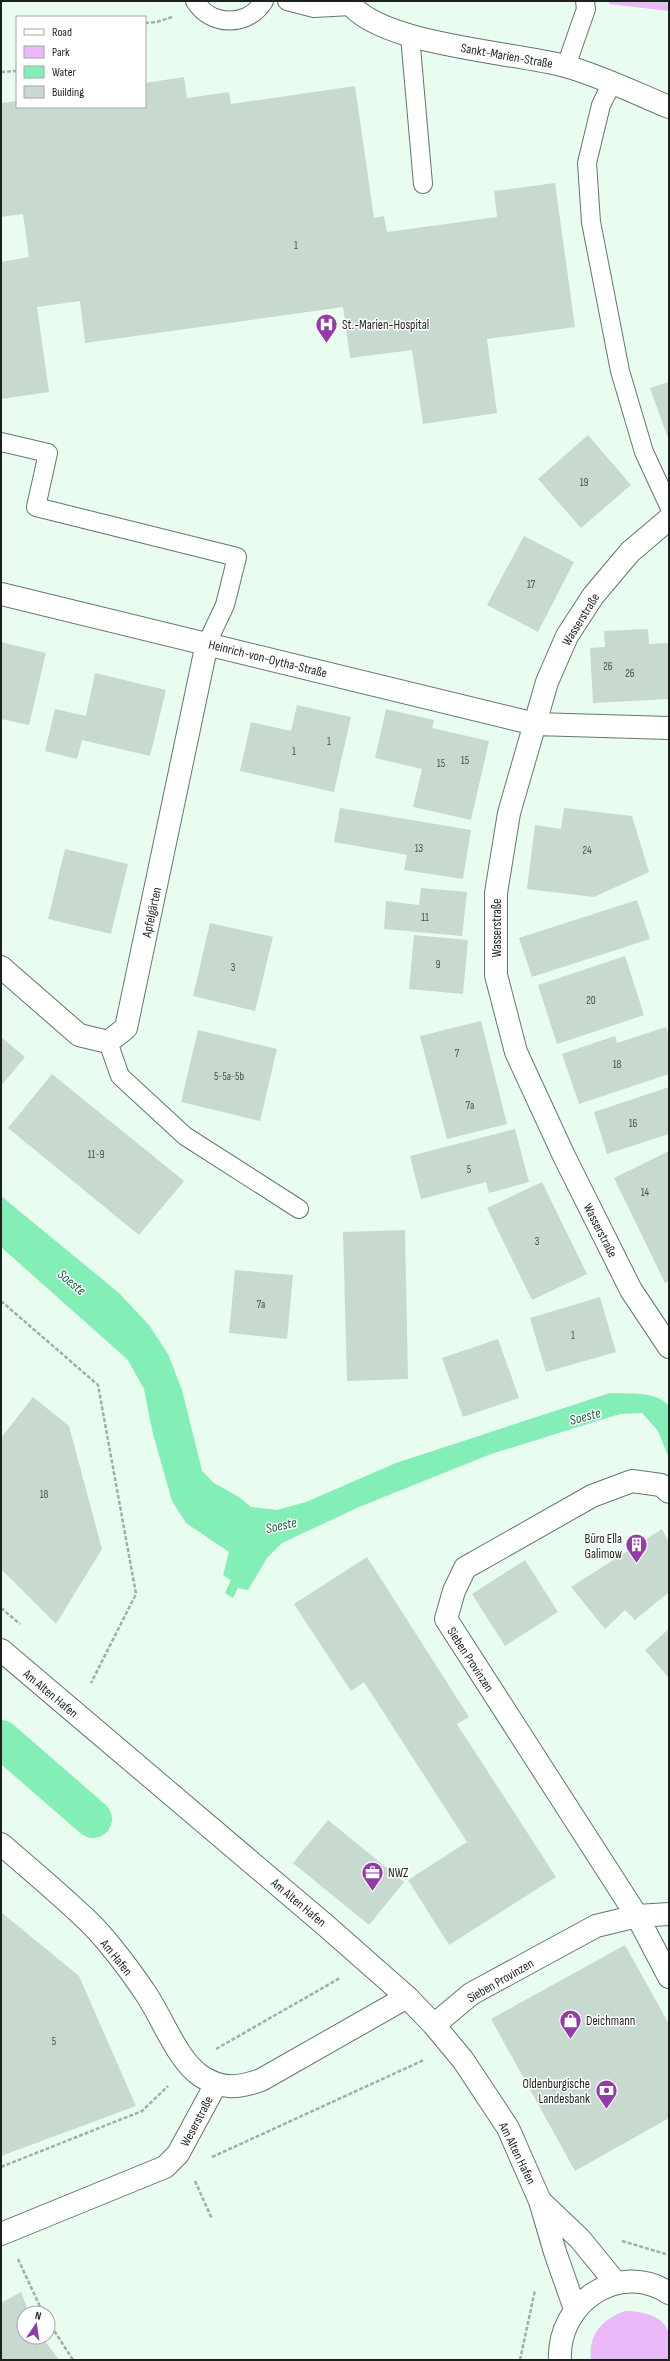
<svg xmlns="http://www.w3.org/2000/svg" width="670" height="2361" font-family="'Sofia Sans Condensed',sans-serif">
<rect width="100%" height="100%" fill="#e9fcf0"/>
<!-- green -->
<path fill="#ecb9f8" d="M609,1H669V11L609,4Z
M625,2311C640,2311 666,2315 669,2335C670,2343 669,2352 669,2360H591C588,2335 602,2319 625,2311Z"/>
<!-- water -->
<path fill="#84eeb7" d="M1,1196L119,1293L149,1325L168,1354L182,1390L202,1471L214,1483L239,1497L251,1507L277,1510L306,1502L396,1463L610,1393C628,1394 657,1391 669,1406V1458L658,1431L642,1413L620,1414L491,1454L359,1507L297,1536L282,1543L267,1558L248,1590L238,1588L233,1598L225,1593L231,1580L223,1575L229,1552L186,1523L172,1501L153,1434L144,1389L128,1360L1,1247Z"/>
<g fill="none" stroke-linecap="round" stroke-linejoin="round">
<!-- canal -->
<path stroke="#84eeb7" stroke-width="38" d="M1,1739L93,1819"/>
</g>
<!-- building -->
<path fill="#c8dacf" d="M644,1H669V5L644,2Z
M184,77L187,98L229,92L231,104L355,86L374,218L384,216L387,232L497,217L494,191L555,183L575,327L487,339L497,413L423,424L412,350L350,358L343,307L85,343L80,301L37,307L49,392L1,399V262L29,257L23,214L1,217V103L17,101V107H145V83Z
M669,382V441L650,388Z
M588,435L631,485L581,528L538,479Z
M524,536L574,562L538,632L487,605Z
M648,629L649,644L669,643V699L593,703L590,648L605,647L604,631Z
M1,642L46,653L29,725L1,719Z
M95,673L166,690L150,756L82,740L77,759L45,751L55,709L86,716Z
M297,705L351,717L334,792L240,771L251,722L291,731Z
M386,709L434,720L432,728L489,741L471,820L413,807L422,769L375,758Z
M340,808L471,830L463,879L404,870L407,855L334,842Z
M564,808L632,816L649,872L594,897L527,889L535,825L561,829Z
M65,849L128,864L111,934L48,919Z
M421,888L467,892L462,936L384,929L386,901L419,905Z
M637,900L650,939L532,977L519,938Z
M210,923L273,937L255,1011L193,996Z
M414,935L468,940L463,994L409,989Z
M625,956L644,1015L557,1044L538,985Z
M481,1021L507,1124L447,1139L420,1036Z
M666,1027L669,1036V1074L579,1104L562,1054L615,1036L617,1043Z
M198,1030L277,1049L260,1121L181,1102Z
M1,1037L25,1057L1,1086Z
M52,1074L184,1181L139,1235L8,1128Z
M669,1087V1134L607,1154L594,1112Z
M515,1129L529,1182L489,1193L486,1182L421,1199L410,1156Z
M669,1151V1281L665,1283L614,1178Z
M542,1182L587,1274L532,1300L487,1208Z
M405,1230L408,1379L347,1381L343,1232Z
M235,1270L293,1275L287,1339L229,1333Z
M600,1297L616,1352L546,1372L530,1318Z
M498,1339L519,1398L463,1417L442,1358Z
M33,1397L69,1426L102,1549L56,1624L1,1569V1438Z
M662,1529L669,1543V1592L635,1620L625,1610L605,1629L571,1587Z
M367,1557L469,1717L457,1724L556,1877L449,1945L408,1880L467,1842L364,1682L351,1691L294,1604Z
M525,1560L558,1612L505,1646L472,1594Z
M669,1629V1678L645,1650Z
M328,1820L404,1882L369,1925L293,1863Z
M1,1912L79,1976L136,2106L1,2156Z
M625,1945L669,2024V2118L575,2171L491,2019Z
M21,2292L29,2313H24V2337H42L59,2360H1V2303Z"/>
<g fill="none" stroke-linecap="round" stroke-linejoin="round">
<defs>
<path id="service" d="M195,1C211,27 248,27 264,1
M287,1L314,8L351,6
M410,36L423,184
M566,66L586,9L585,1
M612,83L601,105L587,163L591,222L620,371L644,452L669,506
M1,442L48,453L36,507L237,557L225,605L207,643
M108,1042L120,1076L185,1136L299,1209"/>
<path id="minor" d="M348,1C377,45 514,52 565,66C601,76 635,93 669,107
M669,519L630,552L593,596L567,636L547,682L509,813L496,893V975L516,1052L564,1156L631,1290L669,1347
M1,594L535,724L669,728
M1,967L79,1035L108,1042L126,1028L207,643
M669,1492L661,1485L632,1481L592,1496L465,1568L454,1591L446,1619L637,1916L669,1977
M1,1844C30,1869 60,1894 87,1920C105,1937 130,1970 144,1991C162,2016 176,2059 201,2076C222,2090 239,2088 261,2080L407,1997
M434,2025L471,1994L596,1926L637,1916L669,1914
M1,2234L165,2167L178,2154L216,2084"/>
<path id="tertiary" d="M1,1650L324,1924L407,1997L434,2025L463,2060L508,2128L540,2201L555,2252L575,2309
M541,2202L580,2239L616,2283
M560,2360C557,2303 619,2260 669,2293"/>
</defs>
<!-- service casing -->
<use href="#service" stroke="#66766c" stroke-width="20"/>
<!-- minor casing -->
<use href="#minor" stroke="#66766c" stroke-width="24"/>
<!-- tertiary casing -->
<use href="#tertiary" stroke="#66766c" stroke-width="24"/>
<!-- path -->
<path stroke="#a1afa6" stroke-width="2.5" stroke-dasharray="4 2" stroke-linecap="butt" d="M145,23L157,22L172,17
M1,72L17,71
M1,1301L98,1385L136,1594L91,1683
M1,1608L20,1624
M216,2049L340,1978
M212,2157L424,2060
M1,2167L142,2111L168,2086
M195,2181L212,2219
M622,2241L669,2255
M18,2259L43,2313
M48,2321L73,2360
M520,2360L535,2290"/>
<!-- service -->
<use href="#service" stroke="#fff" stroke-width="18"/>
<!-- minor -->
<use href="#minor" stroke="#fff" stroke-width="22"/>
<!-- tertiary -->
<use href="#tertiary" stroke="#fff" stroke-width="22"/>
</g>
<!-- icons -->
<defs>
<symbol id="hospital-pin" viewBox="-11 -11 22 30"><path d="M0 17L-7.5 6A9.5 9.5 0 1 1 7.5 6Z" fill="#933ba7" stroke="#fff"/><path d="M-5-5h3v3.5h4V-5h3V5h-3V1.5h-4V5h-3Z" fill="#fff"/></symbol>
<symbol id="building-pin" viewBox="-11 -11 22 30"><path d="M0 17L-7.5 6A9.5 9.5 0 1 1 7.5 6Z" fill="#933ba7" stroke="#fff"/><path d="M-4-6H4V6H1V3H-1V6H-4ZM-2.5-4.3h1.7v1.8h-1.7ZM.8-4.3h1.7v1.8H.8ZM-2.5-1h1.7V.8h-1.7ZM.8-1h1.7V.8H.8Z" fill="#fff"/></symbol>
<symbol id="office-pin" viewBox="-11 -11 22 30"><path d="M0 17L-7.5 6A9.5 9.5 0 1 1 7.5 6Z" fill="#933ba7" stroke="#fff"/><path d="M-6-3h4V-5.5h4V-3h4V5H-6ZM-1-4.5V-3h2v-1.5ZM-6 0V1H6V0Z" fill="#fff"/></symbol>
<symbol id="shop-pin" viewBox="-11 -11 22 30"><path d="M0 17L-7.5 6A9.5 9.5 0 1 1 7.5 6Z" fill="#933ba7" stroke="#fff"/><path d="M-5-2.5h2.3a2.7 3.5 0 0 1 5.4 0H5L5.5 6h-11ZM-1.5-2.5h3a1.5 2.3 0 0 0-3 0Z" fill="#fff"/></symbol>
<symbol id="bank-pin" viewBox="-11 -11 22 30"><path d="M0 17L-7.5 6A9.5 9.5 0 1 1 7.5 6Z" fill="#933ba7" stroke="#fff"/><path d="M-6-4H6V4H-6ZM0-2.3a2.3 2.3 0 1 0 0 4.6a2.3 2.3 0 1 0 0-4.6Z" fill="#fff"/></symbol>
</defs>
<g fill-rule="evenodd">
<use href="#hospital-pin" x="314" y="312" width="25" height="34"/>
<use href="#building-pin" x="624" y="1532" width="25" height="34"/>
<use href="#office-pin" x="360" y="1860" width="25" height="34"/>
<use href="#shop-pin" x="558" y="2008" width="25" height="34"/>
<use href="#bank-pin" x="594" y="2078" width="25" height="34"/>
</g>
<g text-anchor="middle" stroke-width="3" stroke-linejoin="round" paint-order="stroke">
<!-- number labels -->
<g font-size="11" fill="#46504a">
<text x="296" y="249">1</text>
<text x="584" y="486">19</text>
<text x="531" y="588">17</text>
<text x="608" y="670">26</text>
<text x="630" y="677">26</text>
<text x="329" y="745">1</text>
<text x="294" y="755">1</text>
<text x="465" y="764">15</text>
<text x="441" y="767">15</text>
<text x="419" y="852">13</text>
<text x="587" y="854">24</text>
<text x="425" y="921">11</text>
<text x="438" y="968">9</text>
<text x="233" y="971">3</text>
<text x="591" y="1004">20</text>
<text x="457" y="1057">7</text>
<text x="617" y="1068">18</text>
<text x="229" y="1080">5-5a-5b</text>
<text x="470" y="1109">7a</text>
<text x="633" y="1127">16</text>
<text x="96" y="1158">11-9</text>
<text x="469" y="1173">5</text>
<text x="645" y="1196">14</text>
<text x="537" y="1245">3</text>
<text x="261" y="1308">7a</text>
<text x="573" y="1339">1</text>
<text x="44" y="1498">18</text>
<text x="54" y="2045">5</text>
</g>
<!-- street labels -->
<g font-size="13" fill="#1b221e" stroke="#fff">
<text transform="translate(507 55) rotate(10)" y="5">Sankt-Marien-Straße</text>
<text transform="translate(580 619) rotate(-58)" y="5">Wasserstraße</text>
<text transform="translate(268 658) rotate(14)" y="5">Heinrich-von-Oytha-Straße</text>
<text transform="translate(151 912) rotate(-78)" y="5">Apfelgärten</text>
<text transform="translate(496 928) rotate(-90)" y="5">Wasserstraße</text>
<text transform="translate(601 1230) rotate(63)" y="5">Wasserstraße</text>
<text transform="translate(471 1659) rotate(57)" y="5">Sieben Provinzen</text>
<text transform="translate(51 1693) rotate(40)" y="5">Am Alten Hafen</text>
<text transform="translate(299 1902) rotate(40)" y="5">Am Alten Hafen</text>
<text transform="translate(117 1957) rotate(51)" y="5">Am Hafen</text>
<text transform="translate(500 1980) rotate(-30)" y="5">Sieben Provinzen</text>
<text transform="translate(196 2121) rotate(-62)" y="5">Weserstraße</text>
<text transform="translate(518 2153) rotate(64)" y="5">Am Alten Hafen</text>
</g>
<!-- poi labels -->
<g font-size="13" fill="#1b221e" stroke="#fff" text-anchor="start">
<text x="342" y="329">St.-Marien-Hospital</text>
<text x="622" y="1543" text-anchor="end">Büro Ella<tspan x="622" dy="15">Galimow</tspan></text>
<text x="388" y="1877">NWZ</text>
<text x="586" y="2025">Deichmann</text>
<text x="590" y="2088" text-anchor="end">Oldenburgische<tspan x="590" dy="15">Landesbank</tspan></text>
</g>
<!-- water labels -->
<g font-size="14" font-style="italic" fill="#10623f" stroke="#fff">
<text transform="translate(72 1282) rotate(40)" y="5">Soeste</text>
<text transform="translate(585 1416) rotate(-15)" y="5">Soeste</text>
<text transform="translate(281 1525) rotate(-12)" y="5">Soeste</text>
</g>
</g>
<!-- border -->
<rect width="670" height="2361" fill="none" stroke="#1b221e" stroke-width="4"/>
<!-- legend -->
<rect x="16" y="16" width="130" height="92" fill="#ffffff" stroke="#a4a7a5"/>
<rect x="24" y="29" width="20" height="6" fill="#ffffff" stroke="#a4a7a5"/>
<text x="52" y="36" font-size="12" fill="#1b221e">Road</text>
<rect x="24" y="46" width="20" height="12" fill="#ecb9f8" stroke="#a4a7a5"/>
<text x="52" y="56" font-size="12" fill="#1b221e">Park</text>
<rect x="24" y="66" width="20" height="12" fill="#84eeb7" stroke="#a4a7a5"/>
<text x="52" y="76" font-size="12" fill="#1b221e">Water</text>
<rect x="24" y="86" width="20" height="12" fill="#c8dacf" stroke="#a4a7a5"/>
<text x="52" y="96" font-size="12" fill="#1b221e">Building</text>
<!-- north arrow -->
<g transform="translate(36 2325) rotate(13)"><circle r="19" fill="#ffffff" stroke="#a4a7a5"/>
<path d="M0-3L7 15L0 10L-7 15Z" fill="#933ba7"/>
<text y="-6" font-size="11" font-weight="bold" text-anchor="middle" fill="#1b221e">N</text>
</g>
</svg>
